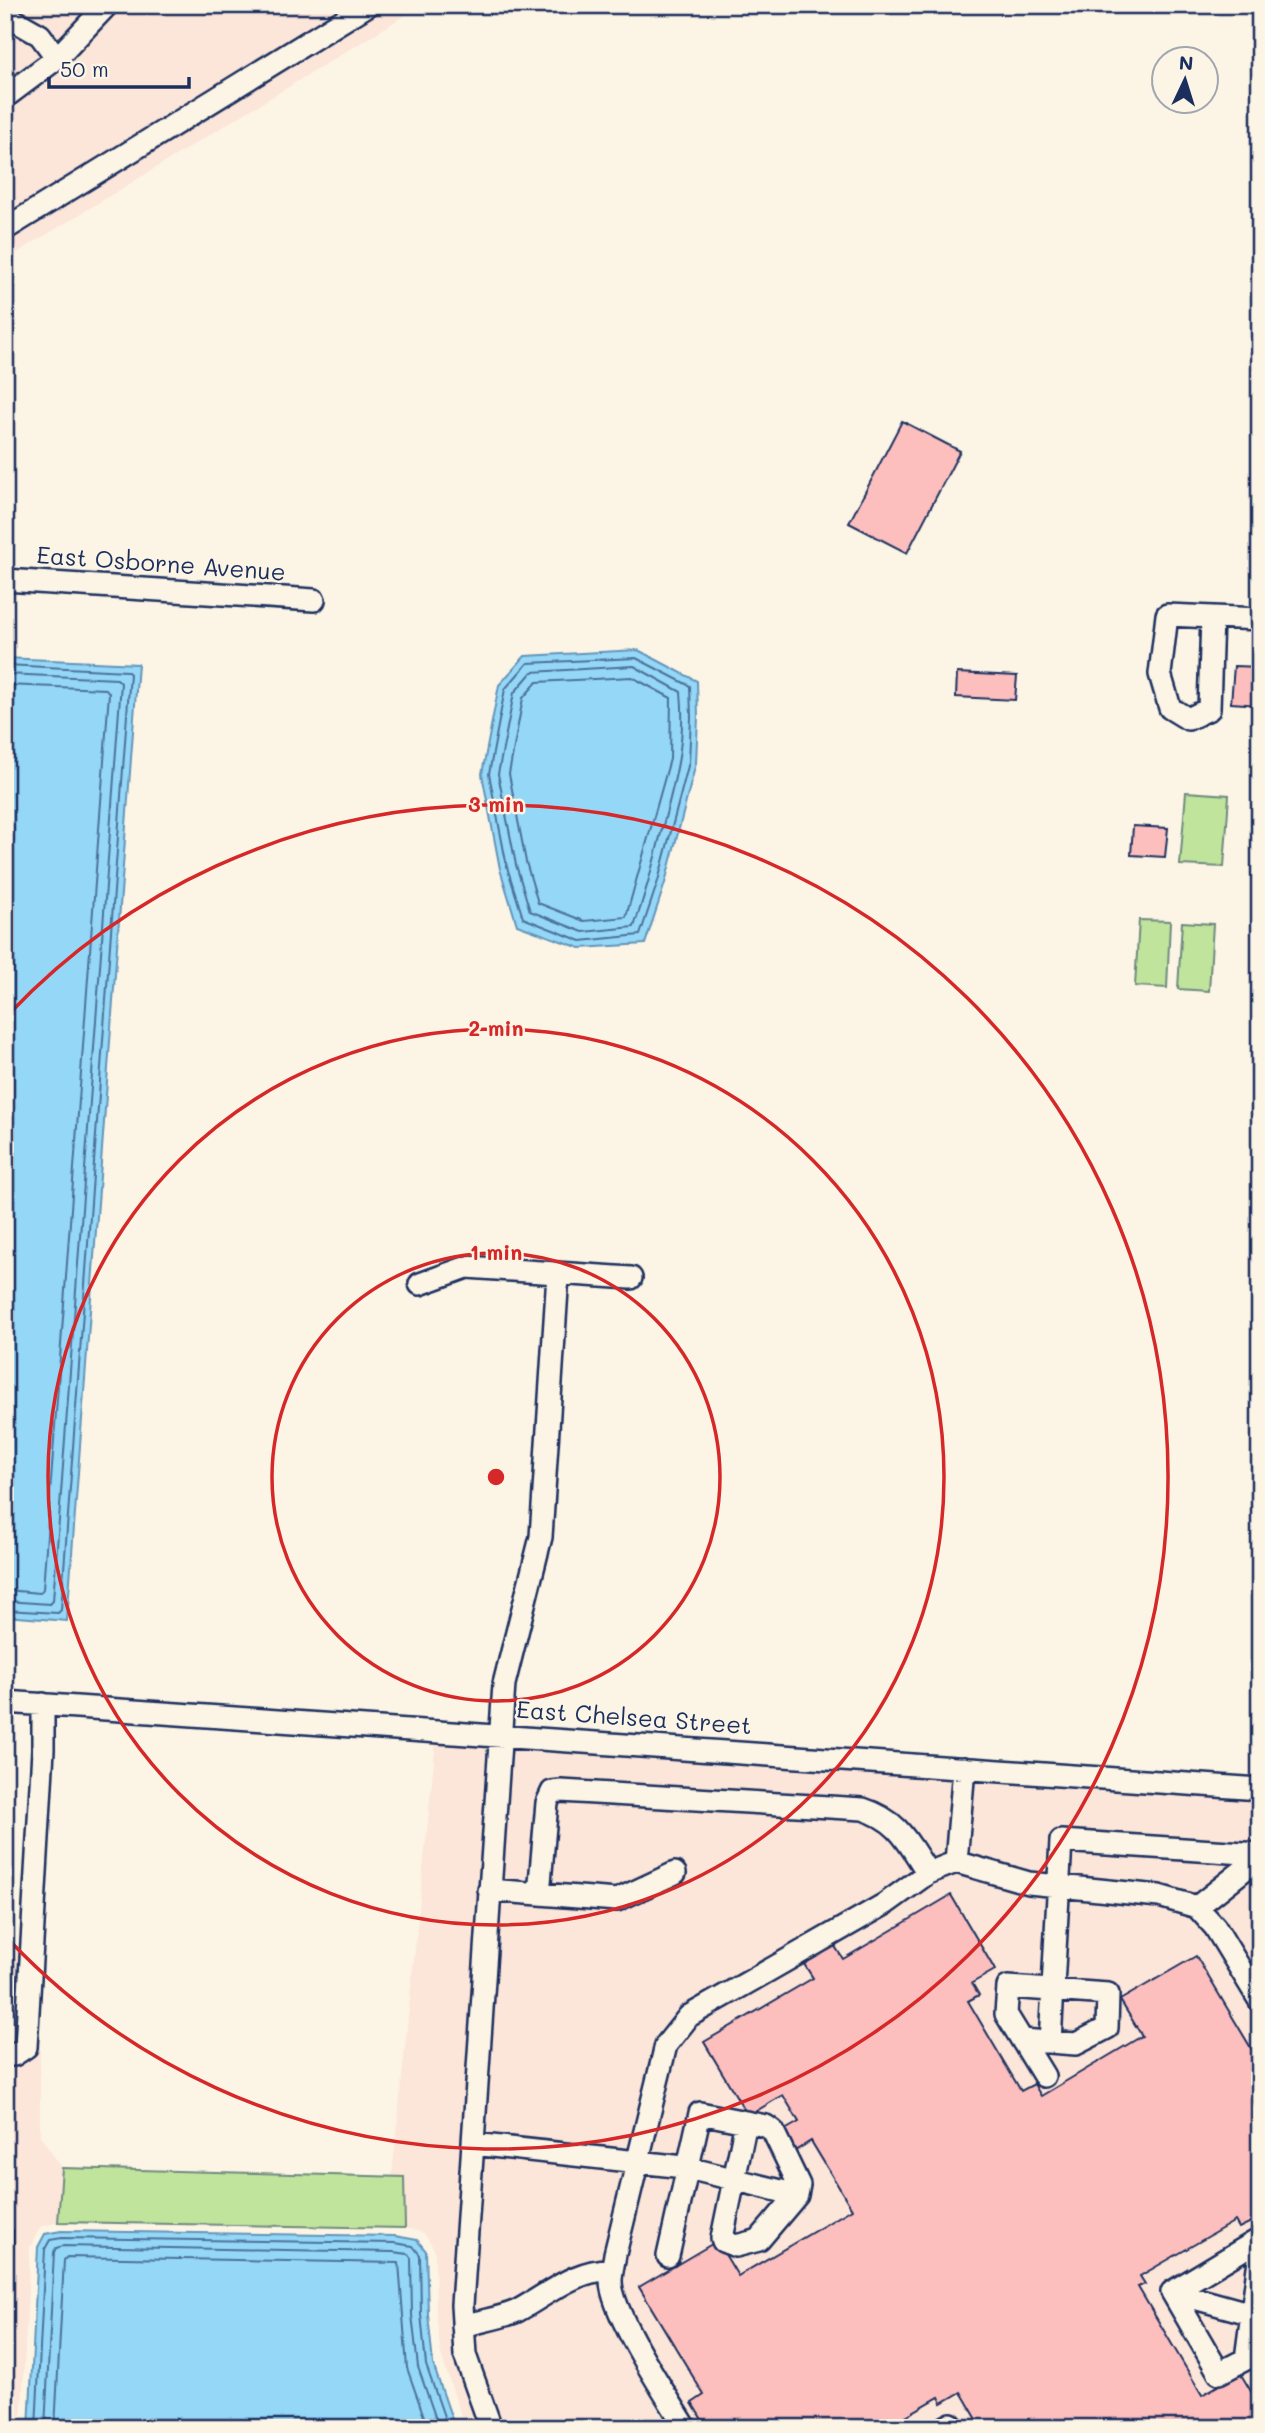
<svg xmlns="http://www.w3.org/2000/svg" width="1265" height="2433" font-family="Mali,sans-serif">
<rect width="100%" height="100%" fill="#fcf5e5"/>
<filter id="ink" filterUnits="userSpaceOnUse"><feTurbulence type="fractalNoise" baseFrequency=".0143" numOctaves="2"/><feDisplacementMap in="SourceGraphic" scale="14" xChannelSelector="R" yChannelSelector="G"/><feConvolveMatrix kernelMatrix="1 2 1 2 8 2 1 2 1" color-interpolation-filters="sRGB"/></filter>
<g filter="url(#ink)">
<!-- built -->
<path fill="#fce5d9" d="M5,5H93L51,49L5,84Z
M121,5H348L5,216V110L62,67Z
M388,5H422L5,260V241Z
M436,1741L1260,1799V2428H465L441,2355L436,2313L435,2251L424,2233L405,2228L404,2177L392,2176Z
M5,1945L40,1948V2136L62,2168L58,2222L40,2227L30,2247L21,2428H5Z"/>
<!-- green -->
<path fill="#c1e49d" stroke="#6e8a7e" stroke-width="2" d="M1186,792L1229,795L1224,867L1180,865Z
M1139,920L1170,921L1167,988L1135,986Z
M1182,922L1213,924L1209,991L1178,989Z
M62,2168L404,2177L405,2228L58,2222Z"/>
<!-- water -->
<path fill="#95d7f7" stroke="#6494ba" stroke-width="2" d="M638,650L697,681L698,717L696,763L665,883L645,944L580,948L517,925L500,869L482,774L499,685L525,656Z
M5,658L138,664L67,1621L5,1616Z
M61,2231L395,2236L417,2240L426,2251L428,2314L433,2364L455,2428H29L38,2247L45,2234Z"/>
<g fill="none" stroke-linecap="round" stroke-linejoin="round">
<!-- shore -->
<path stroke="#4c729b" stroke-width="2" d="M636,658L690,686L691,717L689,762L658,881L640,935L581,941L523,918L507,867L489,774L505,689L528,663Z
M5,665L127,671L130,674L61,1610L58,1613L5,1610
M634,666L681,692C686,742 675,781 662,829C654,862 645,895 634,927L583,932L530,911L516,865L498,774L514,693L532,672Z
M5,674L117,679L121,683L53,1601L50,1604L5,1601
M632,677L671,698L670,759L626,917L584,921L538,903L526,862L509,774L523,698L537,682Z
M5,685L106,689L109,693L43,1589L40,1593L5,1590
M36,2428L45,2249L50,2240L62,2238L394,2243L413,2246L420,2255L421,2314L426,2365L448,2428
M45,2428L54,2252L56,2248L63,2246L393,2252L408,2254L411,2258L412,2315L418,2367L439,2428
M55,2428L64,2260L67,2257L399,2263L407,2368L428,2428"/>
</g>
<!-- building -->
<path fill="#fcbfbe" stroke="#1b2f5e" stroke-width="2" d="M902,421L960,451L907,553L849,523Z
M1234,666L1260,667V705L1231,703Z
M957,673L1017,676L1015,700L956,697Z
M1133,826L1168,828L1165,857L1131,855Z
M951,1895L995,1970L972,1983L979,1995L968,2001L1021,2091L1034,2084L1041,2096L1142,2036L1120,2000L1196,1956L1260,2063V2233L1253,2221L1239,2228L1235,2221L1140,2276L1145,2284L1138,2287L1202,2395L1240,2373L1260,2406V2428H982L961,2392L942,2403L939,2397L885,2428H707L692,2403L704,2395L639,2287L717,2241L738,2276L852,2209L811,2141L795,2151L783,2131L799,2122L783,2095L748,2116L704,2042L813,1978L804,1964L834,1945L843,1959Z
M5,2230H13V2254H5Z"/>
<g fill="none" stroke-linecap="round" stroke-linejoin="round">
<defs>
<path id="minor" d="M5,15L40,35L57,58
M5,97L57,58L107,5
M5,229L368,5
M5,580L314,600
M1212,617L1209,709L1188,719L1170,708L1160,674L1167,615L1260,619
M420,1284L467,1267L631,1278
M5,1702L1260,1789
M956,1862L964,1768
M489,1890L617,1900L675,1873
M539,1894L547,1803L552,1792L561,1791L863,1809C900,1821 908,1843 928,1873
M1197,1907L1260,1857
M1022,2040L1076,2044L1107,2028L1108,1994L1008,1987L1006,2014L1044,2076
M1050,2042L1061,1841L1260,1854
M5,2054L14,2055L26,2047L43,1750V1704
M473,2144L684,2167L797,2195
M668,2256L700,2113L766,2126L773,2131L799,2185L797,2195L759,2240L736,2246L723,2241L722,2238L746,2122
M1172,2292L1219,2373L1246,2359L1260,2252L1255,2242L1172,2292L1252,2314L1260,2315
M463,2326C480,2321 501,2318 517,2311C547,2295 577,2268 612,2270
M491,2428L465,2355L462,2305L504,1684L541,1537L558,1274
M686,2428C668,2398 611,2313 611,2281C611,2272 614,2262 615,2254L666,2045L689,2016L885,1904L928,1873L956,1862L1029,1883L1159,1896L1197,1907L1215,1927L1260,2001
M944,2428L951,2424L954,2428"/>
</defs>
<!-- minor casing -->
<use href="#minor" stroke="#1b2f5e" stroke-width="26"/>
<!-- minor -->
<use href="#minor" stroke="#fcf5e5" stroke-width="21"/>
</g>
</g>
<!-- distance rings -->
<g fill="none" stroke="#d62828" stroke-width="3.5">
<circle cx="496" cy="1477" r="224"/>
<circle cx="496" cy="1477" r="448"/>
<path d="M9 1014A672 672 0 1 1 9 1940"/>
</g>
<g text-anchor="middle" stroke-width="5" stroke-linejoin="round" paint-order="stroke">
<!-- street labels -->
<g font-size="24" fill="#1b2f5e" stroke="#fcf5e5">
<text transform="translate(161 564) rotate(4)" y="8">East Osborne Avenue</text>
<text transform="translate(634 1718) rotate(4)" y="8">East Chelsea Street</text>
</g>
</g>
<circle cx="496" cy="1477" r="10" fill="#d62828" stroke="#fcf5e5" stroke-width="3.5"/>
<g font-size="21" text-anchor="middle" font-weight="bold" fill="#d62828" stroke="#fcf5e5" stroke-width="5" stroke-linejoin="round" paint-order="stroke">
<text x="496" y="812">3 min</text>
<text x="496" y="1036">2 min</text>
<text x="496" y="1260">1 min</text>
</g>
<!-- margin -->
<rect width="1265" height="2433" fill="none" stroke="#fcf5e5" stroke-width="28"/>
<rect x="14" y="14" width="1237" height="2405" fill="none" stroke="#1b2f5e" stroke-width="2.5" filter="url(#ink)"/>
<!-- north arrow -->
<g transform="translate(1185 80) rotate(4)"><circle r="33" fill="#fcf5e5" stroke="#a2a6af" stroke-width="2"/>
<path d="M0-5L12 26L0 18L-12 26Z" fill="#1b2f5e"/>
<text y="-10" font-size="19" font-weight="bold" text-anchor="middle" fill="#1b2f5e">N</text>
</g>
<!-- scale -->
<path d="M49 77v10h140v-10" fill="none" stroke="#1b2f5e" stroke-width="3.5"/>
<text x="60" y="77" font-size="21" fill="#1b2f5e" stroke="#fcf5e5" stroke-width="5" paint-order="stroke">50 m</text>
</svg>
